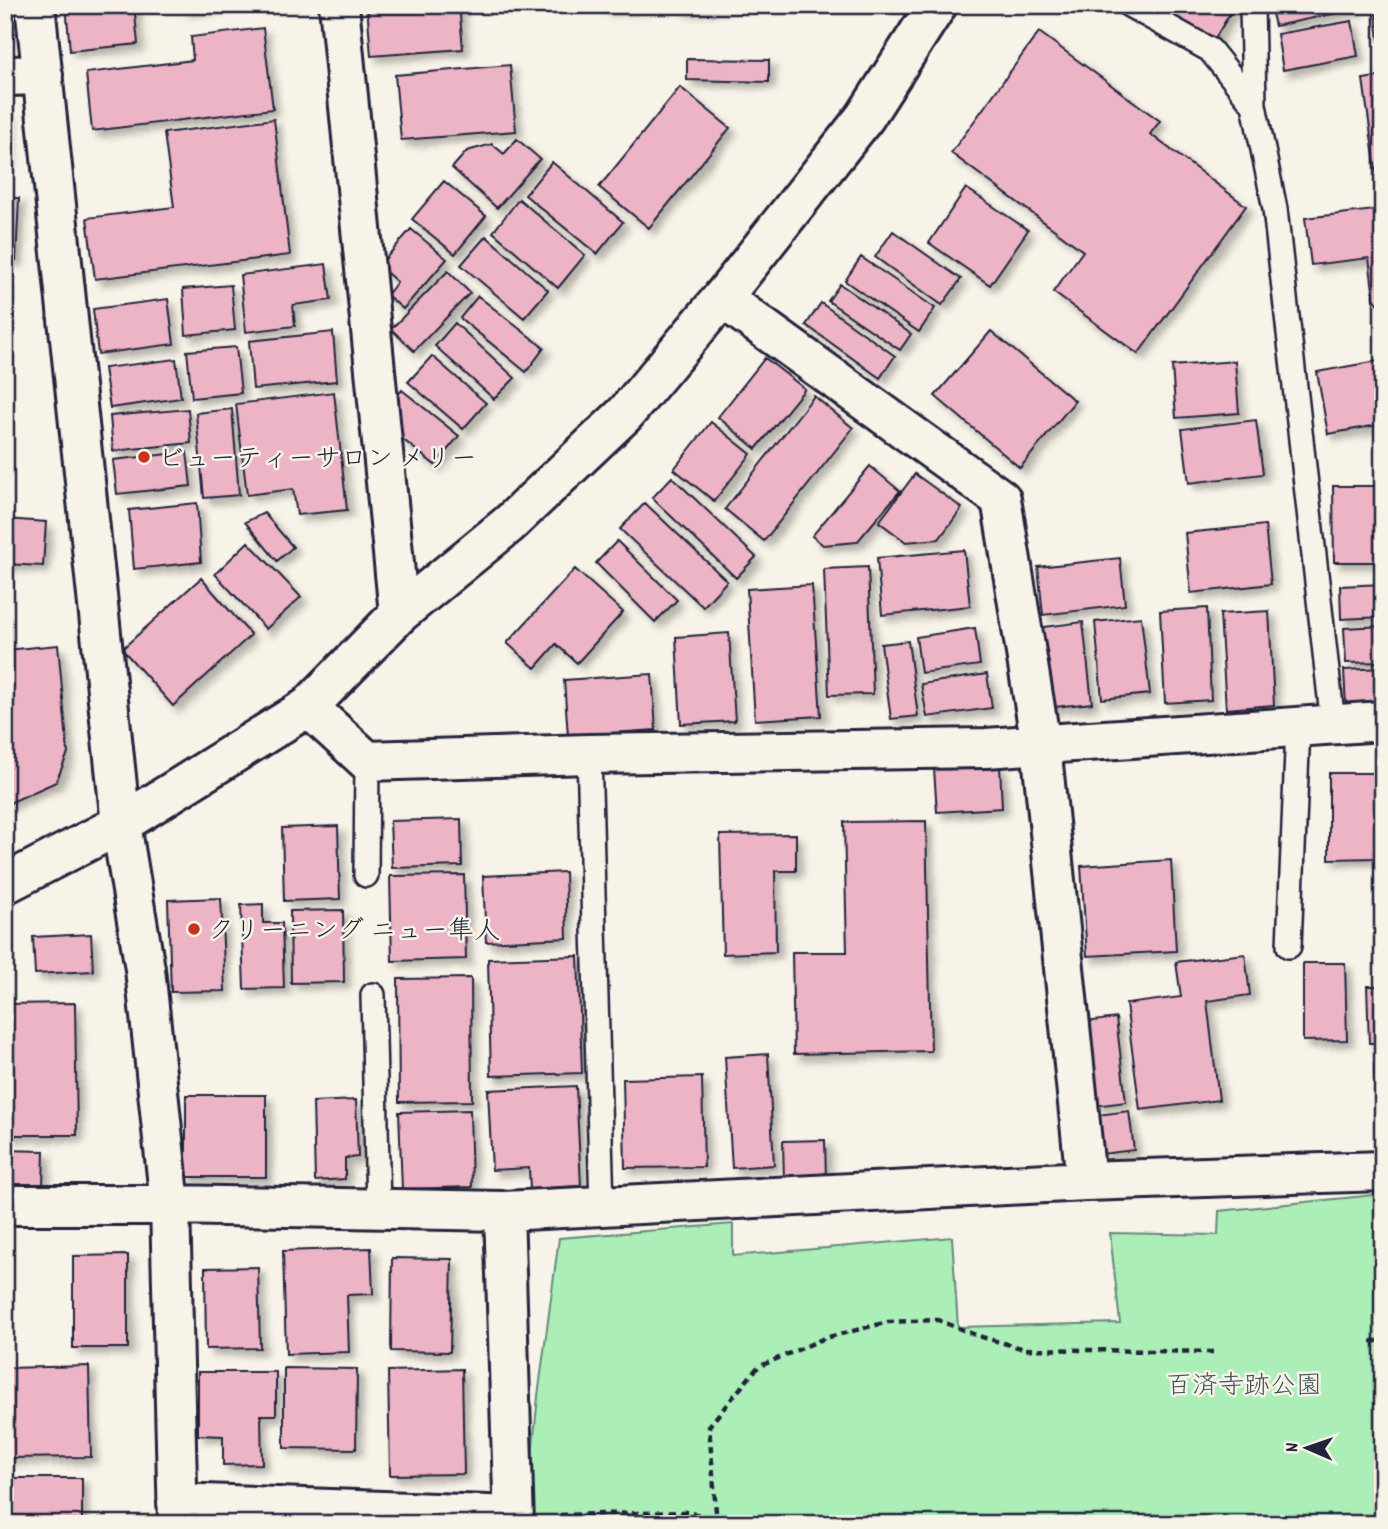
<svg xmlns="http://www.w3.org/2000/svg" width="1388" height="1529" font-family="Dekko,'Klee One',sans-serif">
<defs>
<filter id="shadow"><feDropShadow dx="6" dy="6" stdDeviation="3.5" flood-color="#0004"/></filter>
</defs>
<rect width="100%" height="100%" fill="#f7f3e8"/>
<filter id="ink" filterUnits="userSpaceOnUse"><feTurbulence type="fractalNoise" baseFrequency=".0143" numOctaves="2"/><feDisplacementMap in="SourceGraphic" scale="14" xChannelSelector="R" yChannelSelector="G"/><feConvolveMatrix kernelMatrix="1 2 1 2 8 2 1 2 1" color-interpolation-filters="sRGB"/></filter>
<g filter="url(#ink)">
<!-- green -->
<path fill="#abeeb8" stroke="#66887a" stroke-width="2" d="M1374,1195H1383V1524H632V1514L526,1518L538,1396L559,1238L733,1224V1256L952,1237L958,1327L1120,1323L1110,1233L1218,1235L1219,1211Z"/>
<!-- building -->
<path fill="#edb4c6" stroke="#22223b" stroke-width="2" filter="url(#shadow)" d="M66,5H134L138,44L70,51Z
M183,5H224L184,10Z
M367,5H459L463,49L371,56Z
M603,5H645V6L603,9Z
M679,5H729L680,10Z
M1171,5H1235L1214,40L1167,11Z
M1270,5H1356V9L1275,26Z
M1375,5H1383V40L1379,41Z
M1352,21L1358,56L1283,70L1277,34Z
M263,28L273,109L92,131L86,73L193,60L191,37Z
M1039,32L1160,121L1150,134L1246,206L1138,354L1053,292L1083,251L951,153Z
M687,59L769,60V82L687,80Z
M510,65L516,131L401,140L395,75Z
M1383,76V192L1379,193L1363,79Z
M680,87L730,128L649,228L599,187Z
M5,114H9L8,160H5Z
M274,119L290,255L95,279L87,218L174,207L164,133Z
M517,139L540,159L497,208L452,168L467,151L492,144L504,154Z
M552,162L623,222L597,254L525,195Z
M444,181L486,216L455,254L412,219Z
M966,188L1028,230L990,285L929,243Z
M5,198H19L16,260L5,259Z
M519,199L585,255L558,288L493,232Z
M1383,209V310L1374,298L1369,258L1311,265L1305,218Z
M411,229L447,259L403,309L387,295L397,282L379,266Z
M893,231L961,279L942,305L875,257Z
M486,236L548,290L524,318L461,265Z
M861,257L935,308L919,332L845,281Z
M326,264L331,300L293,305L295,326L246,332L240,275Z
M448,271L470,293L414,351L391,329Z
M840,284L911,334L900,350L828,301Z
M231,285L235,330L186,335L183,289Z
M478,296L544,348L526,372L460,318Z
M168,299L174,344L98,354L93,309Z
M821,303L895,356L880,378L806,325Z
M455,323L515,378L494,399L435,346Z
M991,331L1075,401L1020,468L935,396Z
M333,332L337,381L253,389L249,341Z
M236,347L241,393L192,398L187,351Z
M432,356L486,403L463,429L408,382Z
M765,358L805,389L756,449L718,417Z
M176,359L181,398L110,408L104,368Z
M1383,360V424L1328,434L1317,372Z
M1235,361L1239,413L1176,418L1172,366Z
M402,390L459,436L435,465L396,434L391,403Z
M334,392L347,510L297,515L293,489L247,495L236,404Z
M814,396L853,428L764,541L725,509Z
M188,409L191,443L113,451L110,416Z
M232,409L239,495L204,498L196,413Z
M1256,420L1263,474L1189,483L1182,429Z
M711,422L751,454L714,501L674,469Z
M187,452L191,486L117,494L113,460Z
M870,466L900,491L857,542L823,545L812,536Z
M915,474L962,508L939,539L906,542L879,522Z
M672,477L756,557L736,578L652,498Z
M1333,486H1383V562H1334Z
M197,503L201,562L134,569L129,510Z
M645,503L727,581L703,607L620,529Z
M264,513L293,547L277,561L245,522Z
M5,519L46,522L43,566L5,564Z
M1265,525L1271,584L1191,593L1185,533Z
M617,541L677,600L655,622L596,563Z
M248,542L301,597L266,629L215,574Z
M964,550L970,606L882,615L877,558Z
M1120,558L1125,605L1043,615L1038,567Z
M868,567L873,694L829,695L824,569Z
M575,569L623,612L577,663L556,644L535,668L507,643Z
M201,578L251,635L173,706L122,649Z
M1383,584V617L1341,619L1340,586Z
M812,585L821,716L755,720L747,589Z
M1207,608L1211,700L1165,703L1160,611Z
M1269,611L1274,705L1226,709L1220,614Z
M1141,617L1150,694L1102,699L1095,622Z
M1083,622L1092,703L1045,708L1035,628Z
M1383,626V662L1346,663L1344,628Z
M975,628L980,665L921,673L916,637Z
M729,633L735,721L681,724L676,637Z
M908,641L918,716L891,719L881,644Z
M58,645L68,753L56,782L5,805V650Z
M1383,668V704L1346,706L1344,670Z
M652,674L656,730L568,736L564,680Z
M987,674L992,708L927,717L921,684Z
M1000,765L1002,808L937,812L934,769Z
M1329,773H1378V858L1329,859Z
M461,819L462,866L392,868L390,821Z
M926,821L931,1051L794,1054L792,952H847L844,822Z
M338,826L340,899L284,901L282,828Z
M796,834V871H775L776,952L723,954L720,835Z
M1171,860L1176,951L1087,956L1081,866Z
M565,872L567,938L486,942L483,876Z
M464,875L466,959L392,961L390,876Z
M221,898L225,991L171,992L168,900Z
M263,904V923H282L284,988L244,989L241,905Z
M343,910L344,982L291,983L290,911Z
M91,934L93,971L35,974L33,937Z
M1245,954L1250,995L1207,1001L1219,1100L1140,1110L1126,1004L1181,997L1176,962Z
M578,956L582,1073L491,1076L488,959Z
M1303,963H1345L1347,1040L1303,1041Z
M471,978L472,1101L399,1102L398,979Z
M1367,986H1383V1043H1369Z
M75,1003L77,1135H5V1004Z
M1116,1018L1126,1102L1095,1106L1085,1022Z
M768,1054L774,1165L732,1168L725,1057Z
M1383,1064V1126H1377L1374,1065Z
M702,1077L704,1167L625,1168L623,1079Z
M576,1086L581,1186L530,1189L529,1168L492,1170L488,1090Z
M186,1095H266V1177H186Z
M356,1100L358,1157L345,1158V1179L315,1181L313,1102Z
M470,1110L472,1187L402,1189L399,1112Z
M1129,1111L1134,1150L1102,1154L1097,1115Z
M825,1140L826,1179L784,1181L783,1141Z
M5,1150L44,1151L43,1187L5,1186Z
M371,1248L373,1294L347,1295L349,1352L286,1354L283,1251Z
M128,1255V1348H73V1256Z
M392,1258L452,1259L450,1352L391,1351Z
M258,1267L260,1348L206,1349L205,1268Z
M89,1366L91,1457L6,1458L5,1368Z
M284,1368L357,1369L356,1449L284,1448Z
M462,1369L464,1474L390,1475L388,1371Z
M198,1372H276V1415H261L262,1464L223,1465V1436L198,1435Z
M9,1478H82V1524H9Z"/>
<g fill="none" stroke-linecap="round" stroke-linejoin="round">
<defs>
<path id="lane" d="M1129,5L1210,50L1254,105L1275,209L1333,724
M1252,5L1254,105
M589,754L602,1206
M366,875L367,761
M1289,946L1298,727
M373,995L378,1209"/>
<path id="street" d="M35,5L121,824L145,969L170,1205L178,1524
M339,5L399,614
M5,76L43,75
M722,298L1001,499L1041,745L1086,1181
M308,707L367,761L589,754L986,748L1383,721
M5,1205H170L504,1211L1086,1181L1383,1171
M504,1211L514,1524
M177,1503L514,1516"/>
<path id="secondary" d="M5,884L121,824L308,707L399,614L509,524L625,414L722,298L865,117L937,5"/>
</defs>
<!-- lane casing -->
<use href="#lane" stroke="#22223b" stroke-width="28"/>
<!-- street casing -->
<use href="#street" stroke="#22223b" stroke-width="44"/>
<!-- secondary casing -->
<use href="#secondary" stroke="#22223b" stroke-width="44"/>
<!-- path -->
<path stroke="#22223b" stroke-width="4.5" stroke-dasharray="7 5" stroke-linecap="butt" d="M1371,1341H1383
M560,1515L685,1512L747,1524
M717,1524L709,1426L758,1367L825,1338L888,1322L938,1320L978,1336L1025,1349L1213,1352"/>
<!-- lane -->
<use href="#lane" stroke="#f7f3e8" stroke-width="23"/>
<!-- street -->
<use href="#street" stroke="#f7f3e8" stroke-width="38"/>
<!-- secondary -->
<use href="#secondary" stroke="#f7f3e8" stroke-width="38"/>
</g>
</g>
<!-- markers -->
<g fill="#c8321e" stroke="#f7f3e8" stroke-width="2.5">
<circle cx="144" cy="457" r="7"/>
<circle cx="194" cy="929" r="7"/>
</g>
<g text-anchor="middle" stroke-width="5" stroke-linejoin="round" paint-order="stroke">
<!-- poi labels -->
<g font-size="26" fill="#22223b" stroke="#f7f3e8" text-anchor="start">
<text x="158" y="466">ビューティーサロン メリー</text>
<text x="208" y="938">クリーニング ニュー隼人</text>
</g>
<!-- park labels -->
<g font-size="26" fill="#44555a" stroke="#f7f3e8">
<text x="1244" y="1393">百済寺跡公園</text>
</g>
</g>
<!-- margin -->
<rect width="1388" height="1529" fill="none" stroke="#f7f3e8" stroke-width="28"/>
<rect x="14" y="14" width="1360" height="1501" fill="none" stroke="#22223b" stroke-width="2.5" filter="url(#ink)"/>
<!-- north arrow -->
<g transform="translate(1307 1448) rotate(272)" stroke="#f7f3e8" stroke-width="5" paint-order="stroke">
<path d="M0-5L12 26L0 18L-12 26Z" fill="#22223b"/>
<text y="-10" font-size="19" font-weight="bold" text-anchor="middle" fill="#22223b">N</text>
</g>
</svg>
